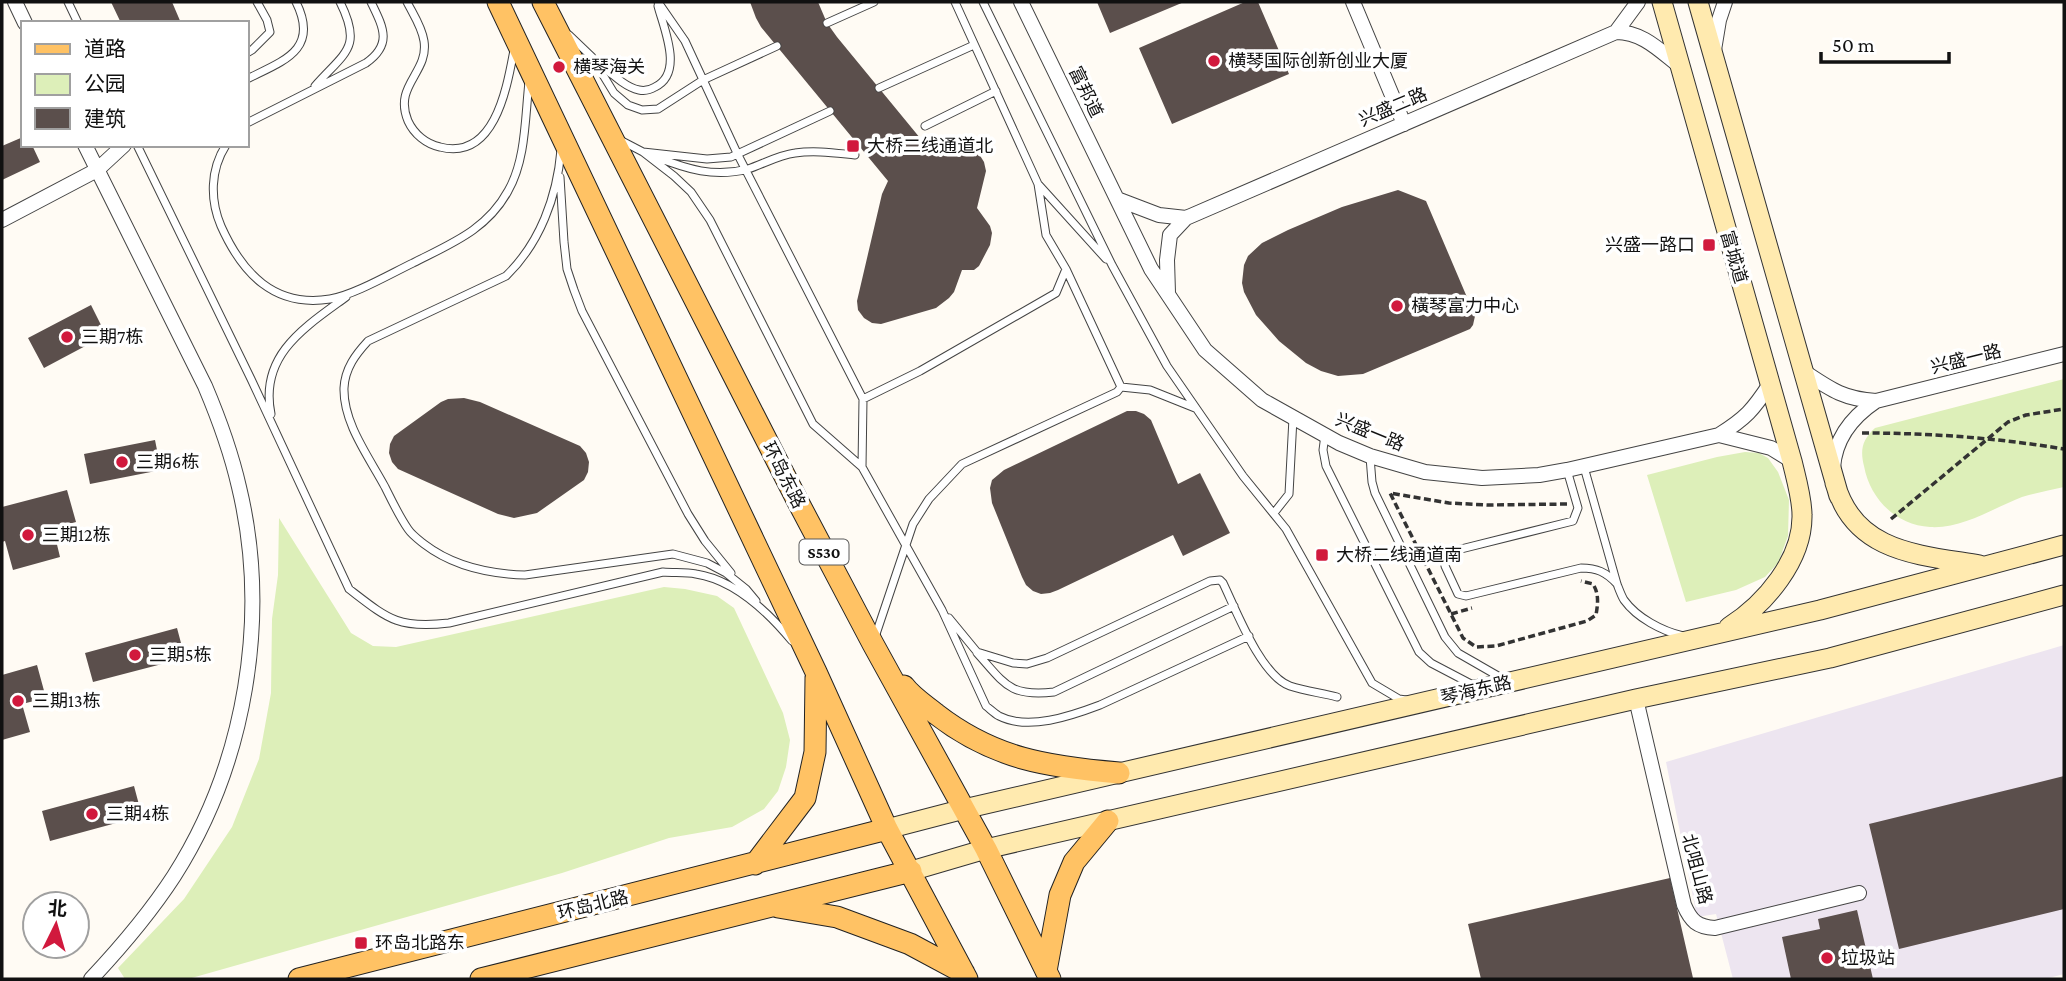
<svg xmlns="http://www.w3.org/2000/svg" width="2066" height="981" font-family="'Crimson Pro','Noto Sans SC',serif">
<rect width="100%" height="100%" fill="#fffbf4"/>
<!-- industrial -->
<path fill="#ede5f0" d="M2064,645V974L2045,979H1733L1716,914L1697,917L1666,762Z"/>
<!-- green -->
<path fill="#ddefb9" d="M2064,379V487C2050,490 2036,493 2022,497C1993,508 1963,529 1930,527C1896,525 1870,499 1864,466C1860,450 1862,440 1875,428Z
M1745,452L1759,453L1768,458L1778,472L1789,500L1788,536L1778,563L1765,577L1736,590L1686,602L1647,475L1717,457Z
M279,518L351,633L373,646L396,647L664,587L685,589L717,596L734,608L783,713L790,740L786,767L778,791L764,809L732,827L669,838L562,873L188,979H125L118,968L184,899L232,827L259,759L271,693L272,619L278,575Z"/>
<!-- building -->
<path fill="#5b4f4c" d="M111,2H172L181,23H121Z
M750,2H818L827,23L837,37L934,155L961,148L971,149L979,154L984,162L986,171L977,208L990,226L992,233L990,245L979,266L974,270H962L954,292L949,298L936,308L881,324L872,323L864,318L858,310L857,301L882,194L888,181L761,27L756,18Z
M1097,2H1184L1110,33Z
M1245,2H1258L1289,74L1172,124L1139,48Z
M23,137V145H32L40,162L2,180V146Z
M1398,190L1426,201L1475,316L1473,325L1470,329L1363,374L1338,376L1321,371L1306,363L1279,341L1256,315L1244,292L1242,283L1244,265L1248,256L1262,243L1288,230L1342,207Z
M91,305L106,335L44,368L28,338Z
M464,398L480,402L580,446L586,453L589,462L588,472L584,480L537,513L514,518L498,514L398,469L392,462L389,453L390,444L394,436L441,402L448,399Z
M1127,411H1136L1144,414L1151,420L1178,484L1200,473L1230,533L1183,556L1173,535L1058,590L1050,593L1041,594L1033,591L1026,585L1022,577L992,503L990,488L992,480L1004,470Z
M155,440L161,470L90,484L84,454Z
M67,490L76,522L53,528L60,557L13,570L5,541L2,542V507Z
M177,628L185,658L93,682L85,653Z
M37,665L46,698L22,704L30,732L2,740V675Z
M2064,776V909L1899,949L1869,824Z
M134,786L142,816L50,841L42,811Z
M1670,878L1693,978L1481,979L1468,924Z
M1857,910L1873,979H1791L1782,937L1820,929L1818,919Z"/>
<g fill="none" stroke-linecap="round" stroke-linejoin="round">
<defs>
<path id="lane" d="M68,2L78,23
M407,2C413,14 422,27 424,41C429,73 393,85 408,121C414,134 426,144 440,147C495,161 507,87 514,50
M658,2L685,41L737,153L863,399
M983,2L1112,265L1167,366L1243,476L1286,529L1372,683L1399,699L1406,700
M827,23L874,2
M569,35L592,57L614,93L628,105L642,110L658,109L703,80L777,46
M247,53L252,50L270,32L267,20L257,2
M598,62C609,71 624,87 639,90C644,91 650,90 655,87C684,73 664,29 658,6
M247,79C283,61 320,50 296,2
M315,86C345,52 363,48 340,2
M879,88L974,45
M247,123L366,63C393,44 383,27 371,2
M925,126L996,91
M620,140L643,152L707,159L731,157L830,111
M137,145L251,379L349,589C388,619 398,629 449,623L663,572C674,573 686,572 696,574C735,580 768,612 792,641
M226,145C210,170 210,200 221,226C242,273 274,308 330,299C354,295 390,274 413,263C450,244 487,230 508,191C526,160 525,117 529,82
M561,150C557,197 540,243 506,276L368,341C356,354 345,368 344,388C343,423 369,457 385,487C392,501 399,516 408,529C412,535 419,540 424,544C454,567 489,574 525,575L673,554L707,563L726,573L746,589L756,601
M643,152L674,176L691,192L710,220L813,424L862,467L942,610L986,706C990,709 994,713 999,716C1028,731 1071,716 1100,705L1249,636
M656,157C687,169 714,178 748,169C763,164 779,155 795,153C815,150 835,153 855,155
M560,177L564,242L567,269L574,290L582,311L688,514L705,541L731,573
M1039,185L1106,259
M1121,387L1150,390L1195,408
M271,414C259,355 305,327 346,297
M1325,435L1323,450L1326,466L1419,652L1431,663L1473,685
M1370,457L1372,482L1375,493L1445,637L1458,653L1505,680
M862,467L863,399L920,371L1056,293L1066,269L1046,235L1038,184L955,2
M1584,467L1617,584C1619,589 1621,595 1624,600C1637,618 1662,631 1683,636
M1567,470L1578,508L1573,521L1453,551L1446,556L1444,560L1445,566L1458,594L1466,596L1581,568C1597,568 1606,572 1617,584
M1274,513L1289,494L1293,418
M949,618L977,652L1013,663L1027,664L1047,658L1210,581L1220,580L1223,583C1236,610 1261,676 1290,686C1305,691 1322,693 1337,697
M875,637L913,524L929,499L962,464L1117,392L1121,387L1066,269
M977,653C1005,684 1009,697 1054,692L1234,606"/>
<path id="street" d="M15,2L25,23
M1021,2L1151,269L1205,350L1262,400L1339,443L1370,456L1425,472L1482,478L1539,475L1567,470L1719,435
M1353,2L1404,124
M1616,32L1638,2
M1714,50L1719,20L1725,2
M85,145L205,386C219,419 231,452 239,487C270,616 246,763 174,876C150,913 121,947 91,979
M1117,199L1159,215L1186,218
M2,220L97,170L124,145
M1168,293L1167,260L1170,235L1186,218L1616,32C1643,32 1660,51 1681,67
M1803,371C1830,389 1843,399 1876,401L2064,354
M1770,384C1753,410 1746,418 1719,435L1771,448L1792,461
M1833,468C1835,438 1852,417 1876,401
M1636,699L1684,905C1691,921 1697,927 1715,928L1859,893"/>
<path id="secondary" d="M1662,2L1792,461C1796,478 1802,498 1802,515C1803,560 1765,604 1729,627
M1698,2L1839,496
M1835,483C1854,553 1920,555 1980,565
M887,829L964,809L1820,610L2064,545
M911,871L986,849L1636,699L1830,658L2064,595"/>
<path id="primary" d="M498,2L816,672L887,829L967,979
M543,2L796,498L873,644L986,849L1050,979
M904,686C912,697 925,705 936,714C994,759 1048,767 1119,773
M755,864L805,798L815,752L816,678
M778,907L837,917L910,944L964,973
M1046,971L1060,895L1074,862L1108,821
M299,979L887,829
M481,979L911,871"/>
</defs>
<!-- lane casing -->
<use href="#lane" stroke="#444" stroke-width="9"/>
<!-- street casing -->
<use href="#street" stroke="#444" stroke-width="16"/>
<!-- secondary casing -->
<use href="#secondary" stroke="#333" stroke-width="21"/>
<!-- primary casing -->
<use href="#primary" stroke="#222" stroke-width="23"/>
<!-- path -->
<path stroke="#333" stroke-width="3.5" stroke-dasharray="7 3.5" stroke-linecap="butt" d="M1862,433C1931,433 1997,438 2064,449
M1567,504L1487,505L1449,503L1390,493L1463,638L1476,647L1496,646L1587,621L1596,615C1598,603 1599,594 1593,584L1581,581
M1891,519L2008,422L2026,415L2064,409
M1419,550L1441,544
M1451,614L1472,608"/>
<!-- lane -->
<use href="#lane" stroke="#fff" stroke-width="7"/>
<!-- street -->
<use href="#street" stroke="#fff" stroke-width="14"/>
<!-- secondary -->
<use href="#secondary" stroke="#ffeaaf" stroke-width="19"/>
<!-- primary -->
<use href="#primary" stroke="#ffc264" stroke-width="21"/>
</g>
<!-- markers -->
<g fill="#d1193d" stroke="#fff" stroke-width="2.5">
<circle cx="1214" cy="61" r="7"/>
<circle cx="559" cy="67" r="7"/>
<rect x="846" y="139" width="14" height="14" rx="3.5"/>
<rect x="1702" y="238" width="14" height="14" rx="3.5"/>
<circle cx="1397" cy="306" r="7"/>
<circle cx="67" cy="337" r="7"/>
<circle cx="122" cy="462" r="7"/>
<circle cx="28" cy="535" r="7"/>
<rect x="1315" y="548" width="14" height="14" rx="3.5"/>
<circle cx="135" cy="655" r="7"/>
<circle cx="18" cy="701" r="7"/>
<circle cx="92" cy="814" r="7"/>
<rect x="354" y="936" width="14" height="14" rx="3.5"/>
<circle cx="1827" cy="958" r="7"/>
</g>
<g text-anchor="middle" stroke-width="7" stroke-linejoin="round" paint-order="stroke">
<!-- shield labels -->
<rect fill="#fff" stroke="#585858" stroke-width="2" x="799.5" y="539.5" width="49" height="25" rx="5"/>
<g font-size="16" font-weight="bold" fill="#111">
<text x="824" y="558">S530</text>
</g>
<!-- poi labels -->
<g font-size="18" fill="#111" stroke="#fff" text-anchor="start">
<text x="1228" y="67">横琴国际创新创业大厦</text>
<text x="573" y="73">横琴海关</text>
<text x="867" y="152">大桥二线通道北</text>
<text x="1695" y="251" text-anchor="end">兴盛一路口</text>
<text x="1411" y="312">橫琴富力中心</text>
<text x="81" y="343">三期7栋</text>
<text x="136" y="468">三期6栋</text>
<text x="42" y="541">三期12栋</text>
<text x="1336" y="561">大桥二线通道南</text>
<text x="149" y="661">三期5栋</text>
<text x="32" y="707">三期13栋</text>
<text x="106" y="820">三期4栋</text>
<text x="375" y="949">环岛北路东</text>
<text x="1841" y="964">垃圾站</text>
</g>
<!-- street labels -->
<g font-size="18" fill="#111" stroke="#fff">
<text transform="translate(1086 92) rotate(64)" y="6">富邦道</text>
<text transform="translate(1393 107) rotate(-23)" y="6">兴盛二路</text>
<text transform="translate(1734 257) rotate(74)" y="6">富城道</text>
<text transform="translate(1966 359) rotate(-14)" y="6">兴盛一路</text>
<text transform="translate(1370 432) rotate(22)" y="6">兴盛一路</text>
<text transform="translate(784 475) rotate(63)" y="6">环岛东路</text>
<text transform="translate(1476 690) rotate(-13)" y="6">琴海东路</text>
<text transform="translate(1697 869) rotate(75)" y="6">北咀山路</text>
<text transform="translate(593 905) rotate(-14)" y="6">环岛北路</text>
</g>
</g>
<!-- border -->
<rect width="2066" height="981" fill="none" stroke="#111111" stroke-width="7"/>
<!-- legend -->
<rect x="21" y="21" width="228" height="126" fill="#ffffff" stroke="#a0a0a0" stroke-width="2"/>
<rect x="35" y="44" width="35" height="10" fill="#ffc264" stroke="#a0a0a0" stroke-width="2"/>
<text x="84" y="56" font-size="21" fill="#111111">道路</text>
<rect x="35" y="74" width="35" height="21" fill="#ddefb9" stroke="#a0a0a0" stroke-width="2"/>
<text x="84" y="91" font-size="21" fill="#111111">公园</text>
<rect x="35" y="108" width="35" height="21" fill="#5b4f4c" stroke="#a0a0a0" stroke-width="2"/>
<text x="84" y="126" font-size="21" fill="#111111">建筑</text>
<!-- north arrow -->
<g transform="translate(56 925) rotate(5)"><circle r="33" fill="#ffffff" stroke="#a0a0a0" stroke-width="2"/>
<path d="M0-5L12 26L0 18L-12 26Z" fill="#d1193d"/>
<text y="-10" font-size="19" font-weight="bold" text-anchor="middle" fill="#111111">北</text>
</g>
<!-- scale -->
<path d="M1821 52v10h128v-10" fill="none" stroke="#111111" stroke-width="3.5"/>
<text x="1832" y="52" font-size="21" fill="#111111" stroke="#ffffff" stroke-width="5" paint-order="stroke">50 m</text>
</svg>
